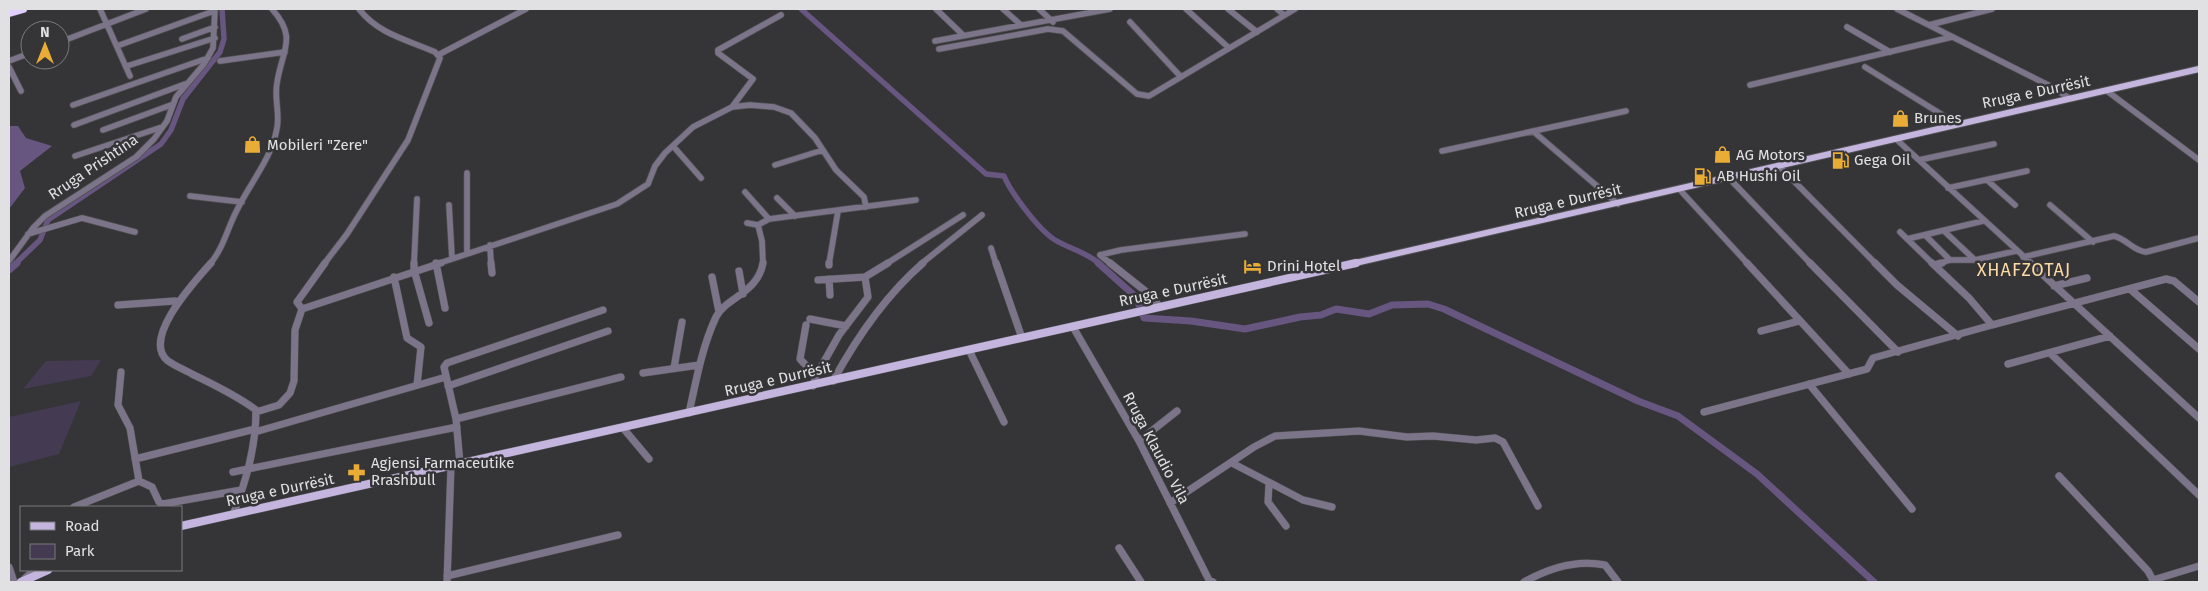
<svg xmlns="http://www.w3.org/2000/svg" width="2208" height="591" font-family="'Fira Sans',sans-serif">
<rect width="100%" height="100%" fill="#353437"/>
<!-- green -->
<path fill="#443b53" d="M101,360L91,376L23,389L46,361Z
M81,401L59,454L9,467V417Z"/>
<!-- water -->
<path fill="#665680" d="M9,126H18L26,138L52,146L20,171L25,188L9,209Z"/>
<g fill="none" stroke-linecap="round" stroke-linejoin="round">
<!-- canal-far1 -->
<path stroke="#665680" stroke-width="5.5" d="M801,9L986,174L1004,176C1011,193 1039,230 1055,240C1070,249 1086,252 1100,264
M15,264L40,240L48,220L161,144L171,130L183,99L220,52L224,39L222,9"/>
<!-- canal -->
<path stroke="#665680" stroke-width="7" d="M1098,263L1136,297L1144,318L1191,321L1245,329L1300,317L1321,315L1336,309L1369,314L1392,305L1428,304L1444,309L1638,401L1678,416L1757,474L1874,582
M9,270L17,263"/>
<defs>
<path id="minor-far1" d="M100,9L130,76
M936,9L963,35
M1003,9L1021,25
M1039,9L1053,22
M1186,9L1229,48
M1228,9L1257,32
M1277,9L1284,15
M1897,9L2052,87L2069,98
M1130,22L1181,77
M1929,25L1992,9
M1847,27L1890,52
M182,39L215,27
M935,41L1110,9
M60,42L146,9
M117,46L214,11
M939,49L1048,29L1063,31L1137,94L1149,96L1295,9
M438,55L526,9
M9,61L30,53
M220,61L285,52
M127,66L215,38
M9,67L21,91
M1865,67L1957,124
M1750,85L1952,37
M2107,91L2199,160
M73,105L208,58
M732,107L753,79L718,53V50L781,15
M74,125L185,84
M103,130L171,105
M1534,132L1618,204
M1896,139L2032,264
M673,146L701,178
M1442,151L1626,111
M75,156L162,127
M1919,160L1994,144
M775,165L823,150
M1779,166L1876,264
M467,173V252
M1729,178L1811,264
M1987,180L2015,205
M1948,188L2027,171
M1680,190L1748,264
M745,192L769,219
M190,196L242,202
M777,198L795,216
M449,205L452,258
M2050,205L2093,242
M747,223L758,225
M758,225L769,219L916,200
M758,225L762,241L763,264
M1944,231L1975,260
M1900,232L1933,264
M28,234L82,218L135,232
M1925,235L1950,260
M1907,239L1983,221
M490,245L491,264
M991,248L996,264
M1100,255L1121,250L1245,234
M1100,255L1111,264
M2023,257L2114,236C2127,239 2133,251 2146,252L2199,238
M9,261L33,228L45,216L136,157L154,139L167,121L176,97L204,64L213,48L215,9
M210,264C224,247 227,229 237,210C250,183 272,158 277,128C280,113 274,98 277,83C282,50 298,38 272,9
M324,264L347,234L408,140L440,58L435,52C408,40 378,34 359,9
M414,264L417,199
M437,264L617,204L648,184L655,166L665,153L693,127L732,107L750,105L774,107L791,113L815,138L836,170L864,197L866,207
M829,264L838,211
M886,264L963,215
M921,264L982,215
M1938,264L1950,260H1975L2016,251"/>
<path id="minor" d="M211,263C197,279 140,339 168,361C175,366 185,370 192,374C214,385 236,395 256,410C256,447 246,481 233,515
M414,263V270L429,323
M436,263L445,308
M491,263L492,273
M996,263L1022,338
M1110,263L1149,294L1160,307
M1747,263L1849,374
M1810,263L1898,352
M1875,263L1897,285L1958,336
M2030,263L2199,418
M829,265V263
M1934,265L1942,263
M739,271L743,294
M394,277L407,338L421,347L417,385
M712,277L719,312
M829,279L830,295
M818,280L865,277L888,263
M2054,286L2087,278
M2130,289L2199,349
M118,305L175,301
M302,309L297,302L325,263
M810,319L846,326
M806,325L800,359L816,376
M1992,325L2166,279L2174,281L2199,302
M1073,327L1139,441L1209,580L1213,582
M1761,331L1799,321
M969,350L1004,422
M2051,354L2199,495
M2008,364L2110,336
M674,368L682,322
M121,372L118,405L130,428L139,481L152,487L159,502L163,504L241,490
M643,373L699,365
M833,381C857,337 885,296 923,263
M1809,384L1912,509
M448,386L608,331
M813,386L816,376L839,335L868,297L865,277
M256,412L279,405L290,393L294,381L295,330L302,309L441,263
M1704,412L1867,369L1873,358L1992,325L1969,298L1932,263
M689,413C696,381 702,347 716,317C725,298 758,293 763,263
M456,419L621,377
M623,428L649,459
M255,432L446,377
M1139,441L1177,411
M135,459L255,429
M1232,463L1303,500L1332,507
M460,464L456,419L444,367L447,363L603,310
M233,472L457,427
M2059,476L2148,571L2154,582
M1269,484L1268,502L1286,526
M1170,503L1254,447L1275,436L1359,431L1407,437L1433,436L1476,440L1495,438L1503,442L1538,506
M74,507L139,481
M1119,548L1141,582
M9,567L14,582
M447,576L618,535
M2153,580L2199,566
M22,581L34,570
M447,582L451,466
M1524,582C1549,568 1576,559 1605,565L1618,582"/>
<path id="major-far1" d="M1351,264L2199,69"/>
<path id="major" d="M181,526L1356,263
M21,582L48,570"/>
<path id="highway" d="M9,13L23,9"/>
</defs>
<!-- minor-far1 casing -->
<use href="#minor-far1" stroke="#515052" stroke-width="7"/>
<!-- minor casing -->
<use href="#minor" stroke="#515052" stroke-width="8"/>
<!-- major-far1 casing -->
<use href="#major-far1" stroke="#515052" stroke-width="8"/>
<!-- major casing -->
<use href="#major" stroke="#515052" stroke-width="9"/>
<!-- highway casing -->
<use href="#highway" stroke="#515052" stroke-width="9"/>
<!-- minor-far1 -->
<use href="#minor-far1" stroke="#7c7589" stroke-width="5.5"/>
<!-- minor -->
<use href="#minor" stroke="#7c7589" stroke-width="7"/>
<!-- major-far1 -->
<use href="#major-far1" stroke="#c3b5dd" stroke-width="6"/>
<!-- major -->
<use href="#major" stroke="#c3b5dd" stroke-width="8"/>
<!-- highway -->
<use href="#highway" stroke="#dfcefe" stroke-width="8"/>
</g>
<!-- icons -->
<defs>
<symbol id="shop-bare" viewBox="-9 -9 18 18"><path d="M-5-2.5h2.3a2.7 3.5 0 0 1 5.4 0H5L5.5 6h-11ZM-1.5-2.5h3a1.5 2.3 0 0 0-3 0Z" fill="#e8ac37" stroke="#353437" stroke-width="2.5" paint-order="stroke"/></symbol>
<symbol id="fuel-bare" viewBox="-9 -9 18 18"><path d="M-5.5-6h7V0h2V4h1.3V-2.5L3-4.5l.8-.8L6-3V5H2.5V1h-1V6h-7ZM-4.2-4.7v3.2H.2V-4.7Z" fill="#e8ac37" stroke="#353437" stroke-width="2.5" paint-order="stroke"/></symbol>
<symbol id="hotel-bare" viewBox="-9 -9 18 18"><path d="M-6-4.5h1.5V1H6V5H4.5V3h-9V5H-6ZM-4 0a1.8 1.8 0 1 1 3.6 0ZM.5 0V-2.5h3Q6-2.5 6 0Z" fill="#e8ac37" stroke="#353437" stroke-width="2.5" paint-order="stroke"/></symbol>
<symbol id="pharmacy-bare" viewBox="-9 -9 18 18"><path d="M-2-6h4v4h4v4h-4v4h-4v-4h-4v-4h4Z" fill="#e8ac37" stroke="#353437" stroke-width="2.5" paint-order="stroke"/></symbol>
</defs>
<g fill-rule="evenodd">
<use href="#shop-bare" x="1888" y="106" width="25" height="25"/>
<use href="#shop-bare" x="240" y="132" width="25" height="25"/>
<use href="#shop-bare" x="1710" y="142" width="25" height="25"/>
<use href="#fuel-bare" x="1828" y="148" width="25" height="25"/>
<use href="#fuel-bare" x="1690" y="164" width="25" height="25"/>
<use href="#hotel-bare" x="1240" y="254" width="25" height="25"/>
<use href="#pharmacy-bare" x="344" y="460" width="25" height="25"/>
</g>
<g text-anchor="middle" stroke-width="5" stroke-linejoin="round" paint-order="stroke">
<!-- street labels -->
<g font-size="15" fill="#e1e0e2" stroke="#353437">
<text transform="translate(2036 92) rotate(-12)" y="5">Rruga e Durrësit</text>
<text transform="translate(93 167) rotate(-34)" y="5">Rruga Prishtina</text>
<text transform="translate(1568 201) rotate(-13)" y="5">Rruga e Durrësit</text>
<text transform="translate(1173 290) rotate(-12)" y="5">Rruga e Durrësit</text>
<text transform="translate(778 379) rotate(-13)" y="5">Rruga e Durrësit</text>
<text transform="translate(1156 448) rotate(62)" y="5">Rruga Klaudio Vila</text>
<text transform="translate(280 490) rotate(-12)" y="5">Rruga e Durrësit</text>
</g>
<!-- poi labels -->
<g font-size="15" fill="#e1e0e2" stroke="#353437" text-anchor="start">
<text x="1914" y="123">Brunes</text>
<text x="267" y="150">Mobileri "Zere"</text>
<text x="1736" y="160">AG Motors</text>
<text x="1854" y="165">Gega Oil</text>
<text x="1717" y="181">AB Hushi Oil</text>
<text x="1267" y="271">Drini Hotel</text>
<text x="371" y="468">Agjensi Farmaceutike<tspan x="371" dy="17">Rrashbull</tspan></text>
</g>
<!-- quarter labels -->
<g font-size="18" letter-spacing="1" fill="#fbd9a2" stroke="#353437">
<text x="2024" y="276">XHAFZOTAJ</text>
</g>
</g>
<!-- border -->
<rect width="2208" height="591" fill="none" stroke="#e1e0e2" stroke-width="20"/>
<!-- legend -->
<rect x="20" y="506" width="162" height="65" fill="#353437" stroke="#7a797b"/>
<rect x="30" y="522" width="25" height="8" fill="#c3b5dd" stroke="#7a797b"/>
<text x="65" y="531" font-size="15" fill="#e1e0e2">Road</text>
<rect x="30" y="544" width="25" height="15" fill="#443b53" stroke="#7a797b"/>
<text x="65" y="556" font-size="15" fill="#e1e0e2">Park</text>
<!-- north arrow -->
<g transform="translate(45 45)"><circle r="24" fill="#353437" stroke="#7a797b"/>
<path d="M0-4L9 19L0 12L-9 19Z" fill="#e8ac37"/>
<text y="-8" font-size="14" font-weight="bold" text-anchor="middle" fill="#e1e0e2">N</text>
</g>
</svg>
